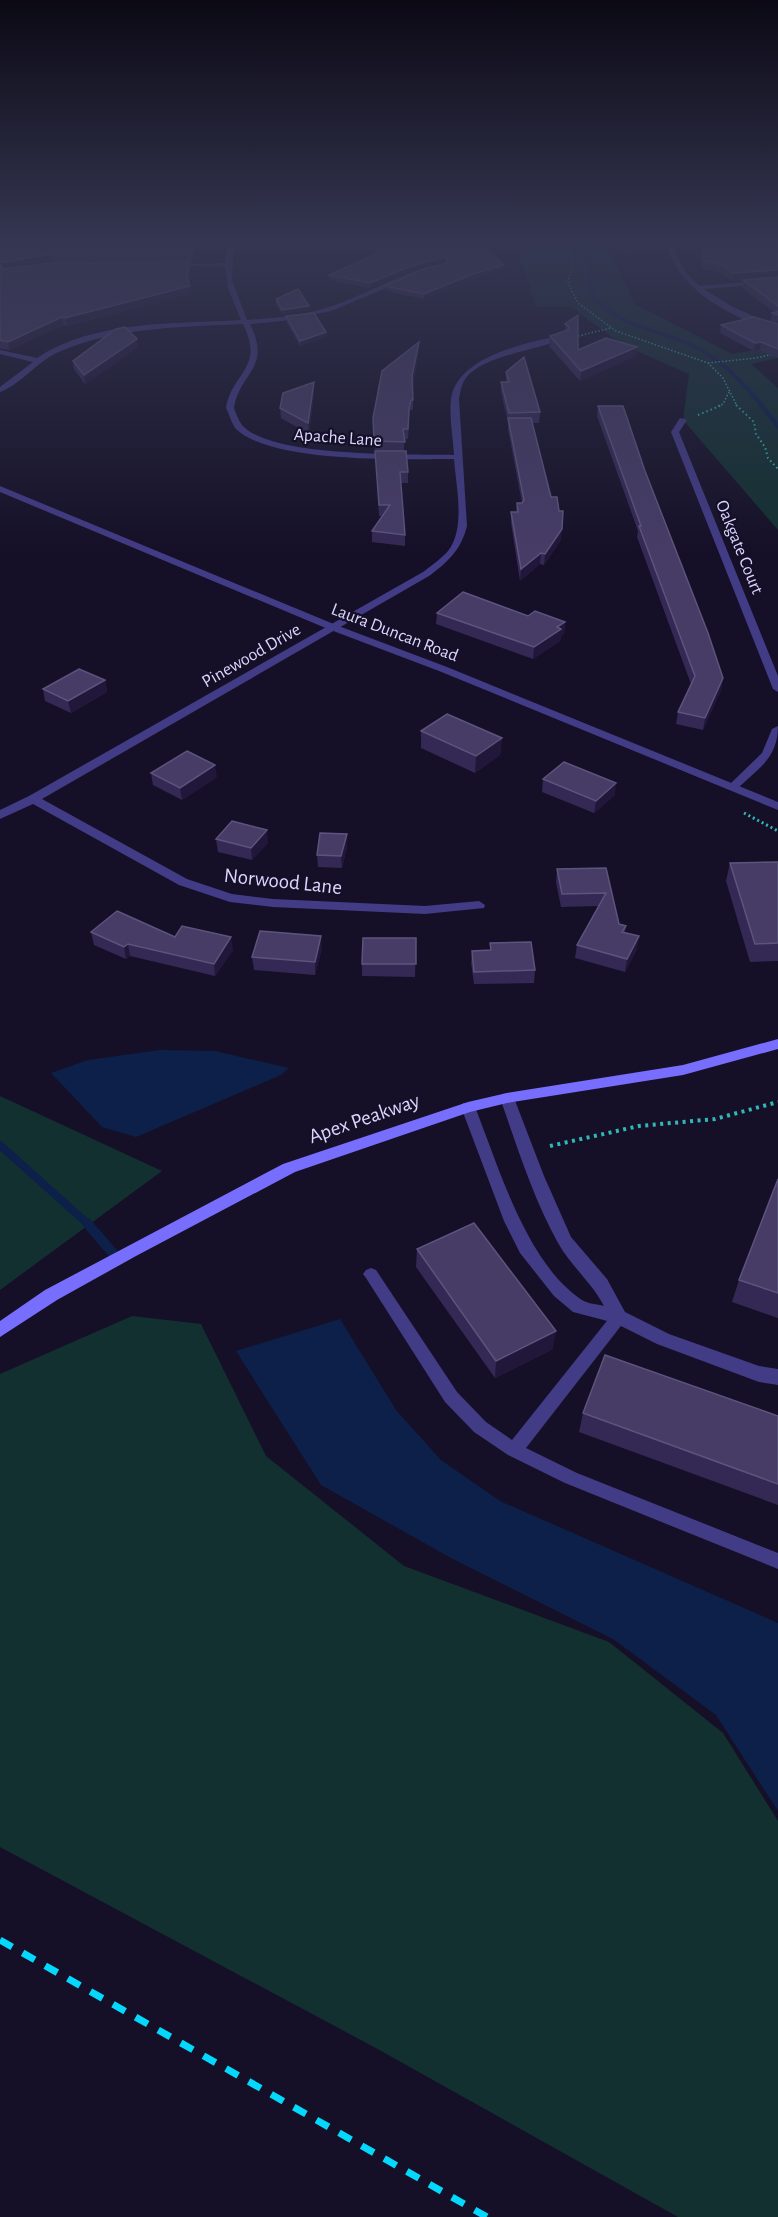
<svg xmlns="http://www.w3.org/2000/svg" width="778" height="2217" font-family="'Alegreya Sans',sans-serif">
<rect width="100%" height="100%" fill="#151027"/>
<!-- green -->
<path fill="#133031" d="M515,242H606L635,304L732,354L778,346V358L751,364L778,388V530L683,420L689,374L623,345L571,307H536Z
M0,1096L162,1171L0,1290Z
M132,1316L201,1324L266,1456L404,1566L609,1642L723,1733L778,1821V2217H678L374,2047L0,1847V1374Z"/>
<!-- water -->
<path fill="#0d2049" d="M160,1050L215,1051L289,1068L281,1075L136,1137L102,1127L51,1073L88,1060Z
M340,1319L396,1410L441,1460L500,1501L778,1623V1811L716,1715L613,1639L451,1558L321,1485L236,1351Z"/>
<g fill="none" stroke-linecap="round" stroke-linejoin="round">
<!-- stream-far3 -->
<path stroke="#0d2049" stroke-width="4" d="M578,242L591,263V296C621,327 652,328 689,344C719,357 742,381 762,406"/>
<!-- stream-far2 -->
<path stroke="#0d2049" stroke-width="4.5" d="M761,405L778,426"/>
<!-- stream-far1 -->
<path stroke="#0d2049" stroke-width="8" d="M0,1145L88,1224"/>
<!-- stream -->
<path stroke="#0d2049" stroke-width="10" d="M87,1223L117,1258"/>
<!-- path-far3 -->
<path stroke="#31b8b6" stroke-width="1.5" stroke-dasharray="1.5 2" stroke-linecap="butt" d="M564,242L573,262L568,283L578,303L616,331L708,363L723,378L737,406
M578,336L611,328
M708,363L756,358L778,353
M718,406L723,404L729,392"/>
<!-- path-far2 -->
<path stroke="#31b8b6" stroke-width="2" stroke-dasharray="1.5 3" stroke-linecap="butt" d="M736,405L754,422L756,434L765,447L768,458L778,469
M698,415L722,405"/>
<!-- path-far1 -->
<path stroke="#31b8b6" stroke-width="3" stroke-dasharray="2 3" stroke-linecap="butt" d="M744,813L778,831"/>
<!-- path -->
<path stroke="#31b8b6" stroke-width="4" stroke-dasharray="3 4.5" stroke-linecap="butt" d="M550,1146L639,1126L715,1119L778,1102"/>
<!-- service -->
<path fill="#423b85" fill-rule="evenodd" d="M371,1268L376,1270L457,1392L486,1422L512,1440L614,1312L619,1311L624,1312L627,1317L624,1322L526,1448L577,1473L778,1553V1569L565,1483L508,1455L474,1432L445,1402L366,1278L363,1274L366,1270Z"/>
<!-- minor -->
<path fill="#423b85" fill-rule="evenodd" d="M228,242H234L232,280L247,320C274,318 301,316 326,308C362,297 394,276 431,266L434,268L331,311L282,321L250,324C272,369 240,371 234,408C236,413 238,420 242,425C270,458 410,454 454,455C453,437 449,416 451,399C457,356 527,343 562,335L566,337C541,351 480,354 464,381C461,386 460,393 459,399L467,526C461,550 448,562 429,576L42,799L187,879L232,894L273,899L425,906L479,901L485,905L484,908L425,914L273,907L230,902L179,885L33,804L0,819V810L29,796L423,572C431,566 441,559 448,551C466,528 456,487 454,459C404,459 273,464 236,429C232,424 229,414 226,408C232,372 265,369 243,324C182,327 118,327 61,351C38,360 23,383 0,392V387L33,362L0,354V350L37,358C94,320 175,324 241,320L228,288L225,267L168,265L225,263Z
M666,242H672C677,261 684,273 700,286L778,279V283L704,289L731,306L778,327V332C733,318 677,291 666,242Z
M680,418L687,420L679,432L778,676V692L773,689L671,432Z
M778,726C778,758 758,769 737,789H729V785L762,753L772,729Z
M507,1093L512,1094L514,1098L544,1176L571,1237L607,1279L625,1312L669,1334L759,1366L778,1369V1385L759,1382L657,1344L615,1323L573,1312L554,1296L520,1253L504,1221L461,1107L463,1103H473L475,1107C499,1167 526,1263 582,1300C588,1304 597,1304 604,1306C592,1283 571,1266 558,1243C533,1198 517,1146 500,1098L502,1094Z"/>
<!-- tertiary -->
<path fill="#423b85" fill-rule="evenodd" d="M0,486L336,625L447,667L778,802V810L439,671L328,629L0,492Z"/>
<!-- secondary -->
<path fill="#786efe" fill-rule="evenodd" d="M778,1039V1049L683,1075L507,1103L470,1112L295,1172L136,1256L57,1300L0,1337V1321L45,1290L283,1164L468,1102L507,1093L683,1065Z"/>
<!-- rail -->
<path stroke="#04d8fc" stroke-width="7" stroke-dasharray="14 12" stroke-linecap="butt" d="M0,1940L487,2217"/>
</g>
<!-- wall -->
<path fill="#342954" d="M0,242H198L193,261L52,262L38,264L190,262L191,269L188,281L191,294L67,326L64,325L9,350L0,348Z
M399,242L504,265L503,270L473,279L424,299L386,291L385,286L446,263L444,261L409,271L370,288L329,280V275L378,253V250Z
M610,242H635L633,254L614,250Z
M698,242H778V315L742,288L743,280L758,279L732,281L722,273L701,269L703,250Z
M276,299L309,306V310L282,314L276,304Z
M772,313L778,315V358L760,350L754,351L720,333L721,325L777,324L770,321Z
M578,315V350L637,347L635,356L580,381L549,346L550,336L565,331V324Z
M286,316L326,332V337L300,346L286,321Z
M138,347L85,384L74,369L73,361Z
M419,351L413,383V410H410L409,419L408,439H404V451L408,472V483H400L405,535V546L372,542V531L382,516H379L374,428Z
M506,372L540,412L539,423H532L561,540L544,565L540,564L520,581L511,523V512H516L517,503H522L508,429V422L501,392V382H506Z
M314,382V392L309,434L281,418L280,408Z
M598,406L645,471L723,678L721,690L703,730L676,724L678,712L691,684L637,537L638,531L597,416Z
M437,613L528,616L565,622L564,634L561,636L560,641L533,659L436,624Z
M105,680L107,692L71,713L45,701L43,689Z
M421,731L502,738L500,755L475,773L421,748Z
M151,773L217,777L182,800L153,785Z
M543,779L615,795L594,813L542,792Z
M347,834V847L342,868L318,867L317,855Z
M216,839L268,843L252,860L218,852Z
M778,862V961L750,962L726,881L730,863Z
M606,868L619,924L626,926L625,932L637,949L625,972L575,958L577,945L599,906L561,907L556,882L557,869Z
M91,932L175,937L233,950L215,976L130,956L126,959L94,945Z
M416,938L415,977L362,976V964Z
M490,943L535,970L534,983L474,984L471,963L472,951L490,950Z
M322,948L315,975L254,970L252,957Z
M778,1179V1318L732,1302L739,1280Z
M417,1249L553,1349L495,1378L416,1267Z
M583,1413L778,1416V1505L579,1432Z"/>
<!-- shaded-wall -->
<path fill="#20173a" d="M195,242H198L193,261L192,253Z
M51,254L52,262L1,271L0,263Z
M444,257V261L409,271L370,288V283L409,267Z
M190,262L191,269L188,285L187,277Z
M504,265L503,270L473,279L424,299V294L473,274Z
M778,270V277L732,281L733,273Z
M190,286L191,294L67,326L65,318Z
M309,306V310L282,314V310Z
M62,317L64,325L9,350L8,342Z
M326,332V337L300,346V341Z
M137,339L138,347L85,384L84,375Z
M419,342V351L412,386V376Z
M761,342L760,350L754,351L755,343Z
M637,347L635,356L580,381L581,371Z
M314,382V392L309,434L308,423Z
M562,529L561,540L544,565L545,554Z
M541,553L540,564L520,581L521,569Z
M565,622L564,634L561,636L560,641L533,659L534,647L557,627Z
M723,678L721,690L703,730L705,718Z
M105,680L107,692L71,713L68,701Z
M502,738L500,755L475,773L476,756Z
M215,765L217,777L182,800L180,788Z
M616,783L615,795L594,813L596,801Z
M267,830L268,843L252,860L251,848Z
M347,834V847L342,868L341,856Z
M321,936L322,948L315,975V962Z
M639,936L637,949L625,972L627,959Z
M231,937L233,950L215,976L214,964Z
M128,944L130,956L126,959L124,947Z
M556,1331L553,1349L495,1378L496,1361Z"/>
<!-- building -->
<path fill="#463c66" stroke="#5d547e" stroke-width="1.5" d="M0,242H195L192,253L51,254L0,263Z
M399,242H469L484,245L504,265L473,274L424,294L385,286L421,270L447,263L448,260L444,257L409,267L370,283L329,275L383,251L378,250Z
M615,242H635L634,246Z
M704,242H778V270L733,273L723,265L702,261Z
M190,262L187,277L190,286L65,318L62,317L8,342L0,340V264L4,269L51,263Z
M778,277V306L743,280Z
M298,289L309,306L282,310L276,299Z
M778,311V315L772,313Z
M314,313L326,332L300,341L286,316Z
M578,315V350L606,338L637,347L581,371L550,336L568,330L569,327L565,324Z
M754,317L778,324V349L761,342L755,343L721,325Z
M125,327L137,339L84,375L73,361L116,329Z
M419,342L412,376L413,400H411L409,409L408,429H403L405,442L374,441L373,418L382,371Z
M524,357L540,412L509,413L501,382H509L506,372Z
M314,382L308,423L280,408L283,393Z
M598,406H623L645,471L708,633L723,678L705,718L678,712L695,676L639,526H641Z
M508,418H531L551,497H557L559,511H563L562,529L545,554L541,553L521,569L511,512H518L517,503H522L524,500Z
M375,451H406L408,472H400L405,535L372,531L390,505H379Z
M463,592L528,616L535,611L565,622L557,627L561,629L534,647L437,613Z
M79,669L105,680L68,701L43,689Z
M447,714L502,738L476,756L421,731Z
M187,751L215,765L180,788L151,773Z
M564,762L616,783L596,801L543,779Z
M232,821L267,830L251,848L216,839Z
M320,833L347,834L341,856L317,855Z
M778,862V943L755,944L730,863Z
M606,868L619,924L626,926L622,932L639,936L627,959L577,945L606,893L562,894L557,869Z
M117,911L175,937L182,926L231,937L214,964L128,944L124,947L91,932Z
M260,931L321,936L315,962L252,957Z
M363,938H416V964H362Z
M531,942L535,970L474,972L472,951L491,950L490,943Z
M778,1179V1293L739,1280Z
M474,1223L556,1331L496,1361L417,1249Z
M605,1355L778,1416V1484L583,1413Z"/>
<!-- sky -->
<linearGradient id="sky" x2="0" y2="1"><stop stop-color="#0c0915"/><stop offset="0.44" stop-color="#353752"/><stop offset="1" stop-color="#353752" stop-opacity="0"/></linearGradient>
<rect width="778" height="552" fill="url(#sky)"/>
<g text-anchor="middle" stroke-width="4.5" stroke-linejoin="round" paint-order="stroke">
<!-- far-street labels -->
<g font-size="18" fill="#dcd6ff" stroke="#151027">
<text transform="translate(338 437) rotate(4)" y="6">Apache Lane</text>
<text transform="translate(740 547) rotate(68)" y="6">Oakgate Court</text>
<text transform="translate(395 632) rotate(21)" y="6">Laura Duncan Road</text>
<text transform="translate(251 655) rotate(-30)" y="6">Pinewood Drive</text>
</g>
<!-- street labels -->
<g font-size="21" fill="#dcd6ff" stroke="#151027">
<text transform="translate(283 881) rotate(6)" y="7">Norwood Lane</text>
<text transform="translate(364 1118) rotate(-19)" y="7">Apex Peakway</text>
</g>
</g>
</svg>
